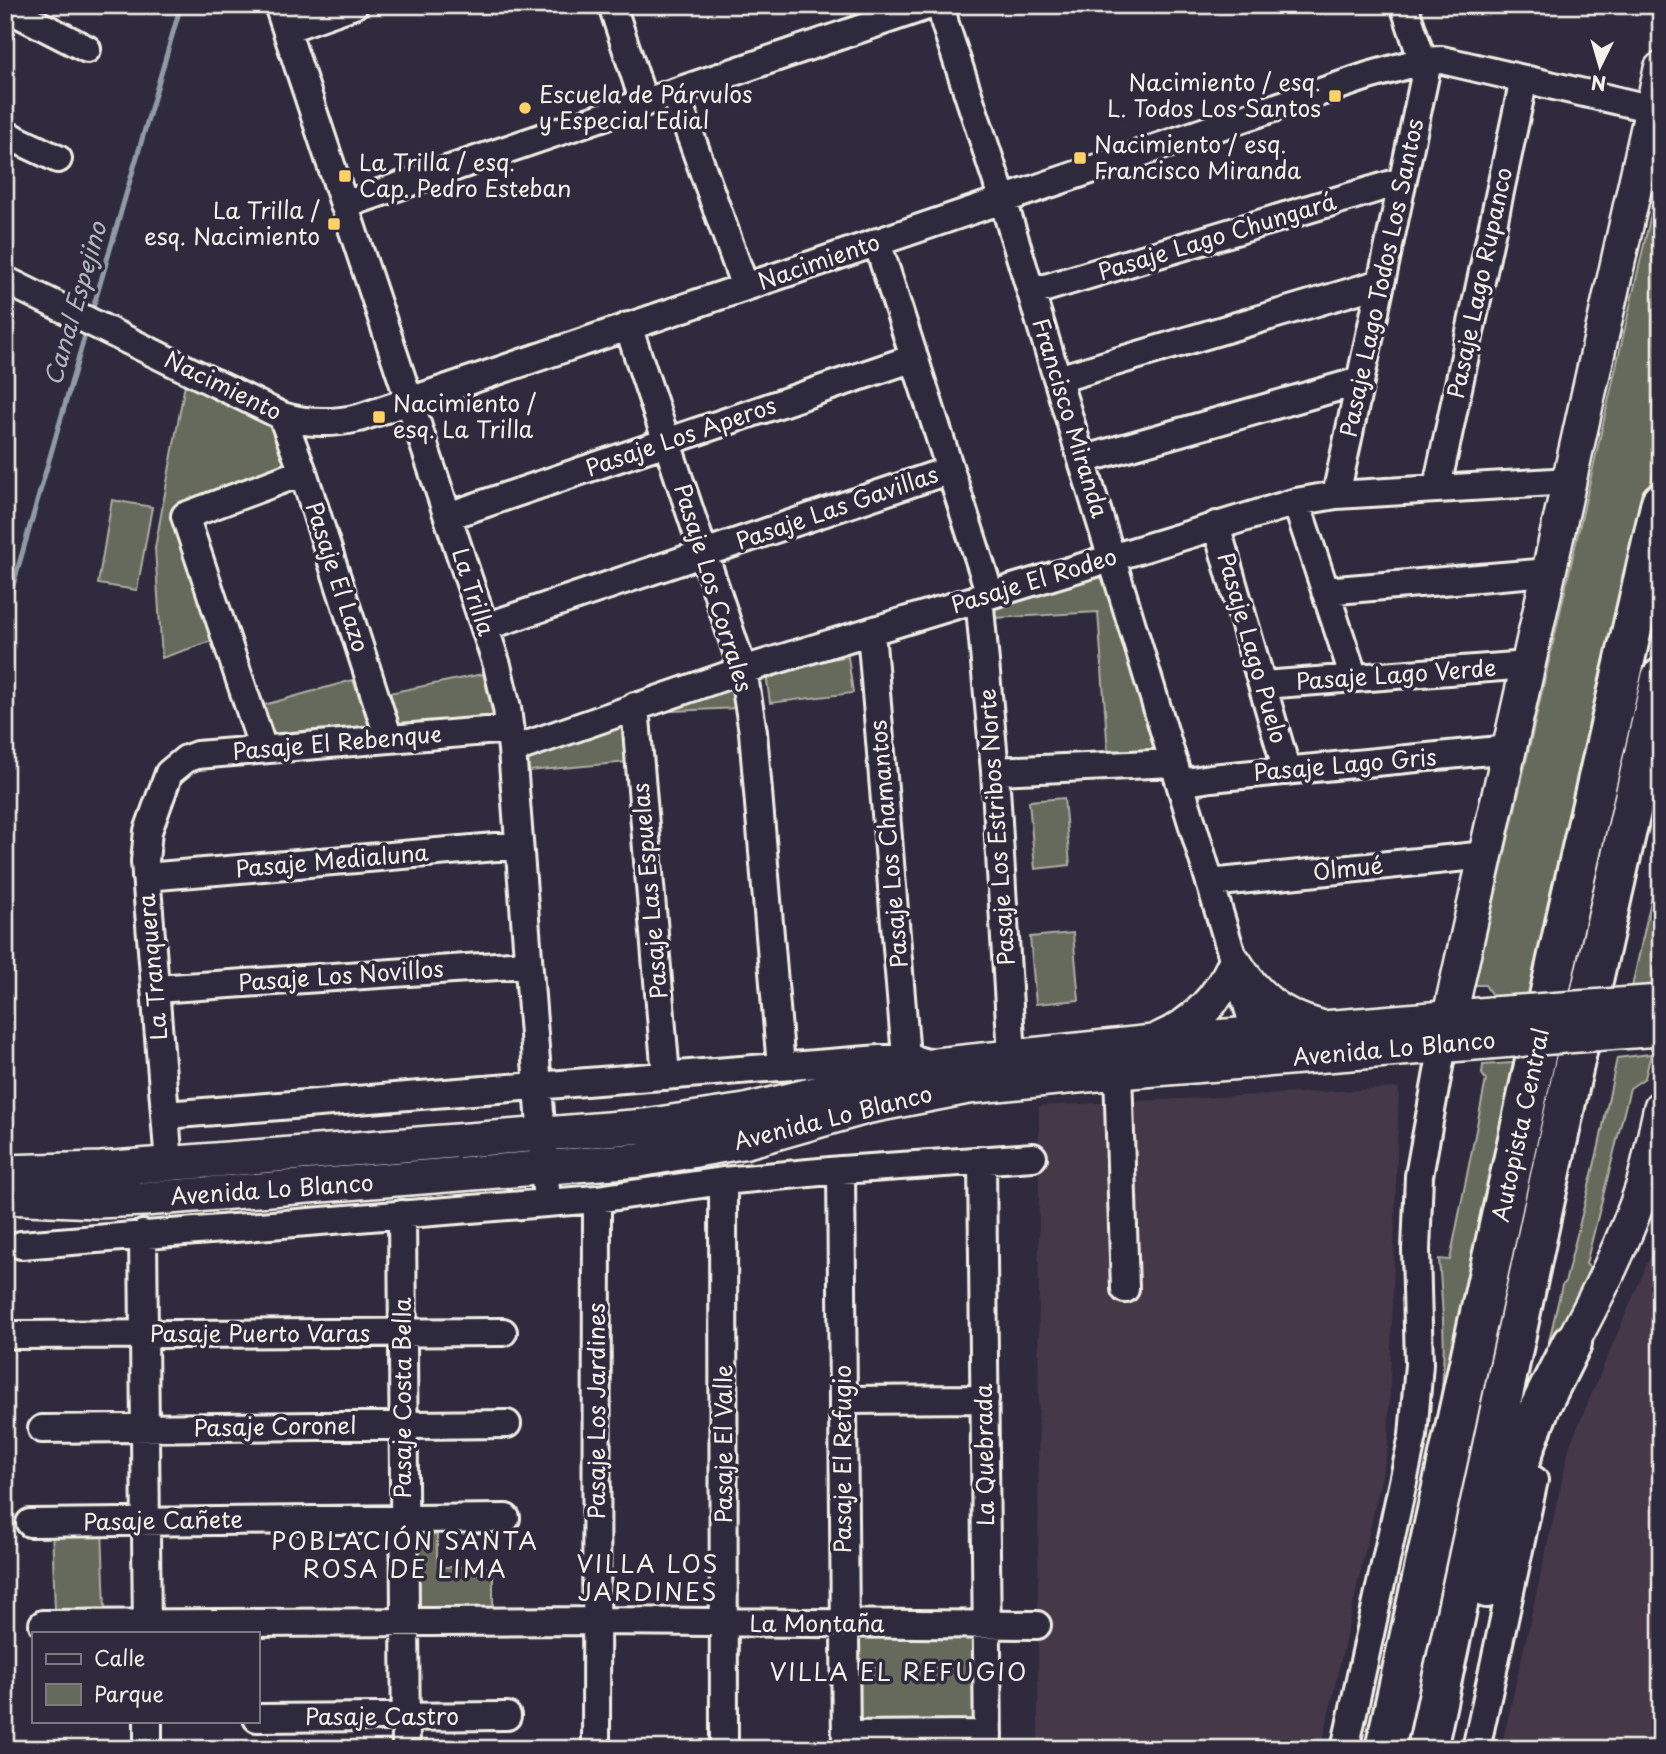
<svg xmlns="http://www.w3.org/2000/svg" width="1666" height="1754" font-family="'Playpen Sans',sans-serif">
<rect width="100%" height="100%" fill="#2f2a3d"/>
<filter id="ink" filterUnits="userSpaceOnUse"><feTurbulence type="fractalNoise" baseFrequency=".0143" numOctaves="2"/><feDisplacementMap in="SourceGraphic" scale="14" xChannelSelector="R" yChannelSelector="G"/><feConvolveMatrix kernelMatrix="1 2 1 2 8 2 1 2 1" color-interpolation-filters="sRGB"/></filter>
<g filter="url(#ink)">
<!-- built -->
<path fill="#44394a" d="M1399,1088L1388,1448L1321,1749H1038L1039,1106Z
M1661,1231V1749H1501L1570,1445Z"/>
<!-- green -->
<path fill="#666a5c" stroke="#adaea2" stroke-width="2" d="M1661,170V436L1543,994L1493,997L1485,985H1475Z
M185,384L275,422L294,463L189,505L215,640L162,658L155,548Z
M112,500L152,507L137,590L98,584Z
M1105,577L1159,753H1108L1098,612L995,618L994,601Z
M848,657L853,693L770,703L765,667Z
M483,674L494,719L394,723L389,693Z
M353,680L369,726L266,735L257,707Z
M734,682L739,708L649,712Z
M622,716L628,762L529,771L528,746Z
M1064,798L1070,865L1035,869L1029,801Z
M1661,855V899L1655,924L1661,928V985L1632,987Z
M1073,933L1079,1000L1036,1004L1030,937Z
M1651,1054L1645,1078L1630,1088L1586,1264L1594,1272L1543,1367L1562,1285L1565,1283L1599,1146L1617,1058Z
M1525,1062L1439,1413C1447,1362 1443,1310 1439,1259L1450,1260L1486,1080L1482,1074L1483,1065Z
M102,1528L105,1608L55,1610L52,1529Z
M437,1535V1567H493V1612L419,1613V1536Z
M857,1633H980L981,1723H858Z"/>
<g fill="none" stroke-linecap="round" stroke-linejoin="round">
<!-- stream -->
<path stroke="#909ca5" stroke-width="5" d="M91,315L181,5
M5,613L87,328"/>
<defs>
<path id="minor" d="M278,5L497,665L507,708L512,750L547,1203
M612,5L644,103
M941,5L945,24L1003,200L1256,1034
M5,7L87,49
M286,29L354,5
M675,93L745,287
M5,134L58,159
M344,205L930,5
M877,242L990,594
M5,280L282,416C308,424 332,424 359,418L1368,76L1422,61L1442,60L1653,109
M1032,292L1402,181
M628,326L743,670L753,732L781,1067
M1058,379L1381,283
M282,416L303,472L389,739
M1082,460L1360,381
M1437,487L1524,79
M1336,495L1426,71L1404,5
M1296,502L1354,678
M448,516L914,358
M1216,525L1287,771
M1325,591L1549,572
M979,597L995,771L1012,1056
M485,627L950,470
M871,631L906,1057
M1263,685L1528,665
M635,706L666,1076
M263,749L185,516L303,472
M512,750L743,670L1296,502L1336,495L1570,481
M995,771L1174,763
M1180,783L1211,778L1510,749
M146,877L519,845
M1210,883L1486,855
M155,989L527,964
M1118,1072L1125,1289
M165,1115L906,1057L927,1063
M982,1160L988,1749
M169,1164L145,861L148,831L169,773L186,759L197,755L510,729
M841,1170L846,1749
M723,1181L724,1749
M402,1214L406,1749
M143,1234L147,1633
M21,1245L597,1199L723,1181L841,1170L1033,1157
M16,1335L503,1332
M843,1400L985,1399
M42,1429L507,1424
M30,1523L506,1518
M43,1624L596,1621L1037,1625
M257,1718L507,1716
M148,1721V1749
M846,1735L988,1734
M596,1749L597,1199
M1345,1749L1413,1436L1419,1364L1416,1250L1419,1176L1443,1045
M1476,1749L1534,1480"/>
<path id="major" d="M1235,963C1255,996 1280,1017 1317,1026
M1445,1037L1661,69
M1160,1039C1195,1024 1219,998 1235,963
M5,1172L101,1169L645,1126L745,1111L936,1065L1153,1042L1491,1014
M5,1197L96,1201L144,1199L639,1160L747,1141L870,1106L968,1087L1118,1072L1487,1042
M1572,1343C1599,1292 1625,1241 1643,1186C1650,1160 1655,1133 1661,1107"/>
<path id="highway" d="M1487,1588L1519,1463L1540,1407L1572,1343
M1385,1749L1567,914L1661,502
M1427,1749L1572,1074L1661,678"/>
</defs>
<!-- minor casing -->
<use href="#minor" stroke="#f4f1e8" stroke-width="32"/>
<!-- major casing -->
<use href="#major" stroke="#f4f1e8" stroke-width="38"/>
<!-- highway casing -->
<use href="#highway" stroke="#f4f1e8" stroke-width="44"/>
<!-- minor -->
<use href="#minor" stroke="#2f2a3d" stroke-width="26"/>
<!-- major -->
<use href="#major" stroke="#2f2a3d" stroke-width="33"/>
<!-- highway -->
<use href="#highway" stroke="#2f2a3d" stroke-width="38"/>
<defs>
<path id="major-bridge" d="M1491,1014L1661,1002
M1487,1042L1659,1029"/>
</defs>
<!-- major-bridge casing -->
<use href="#major-bridge" stroke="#f4f1e8" stroke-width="38" stroke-linecap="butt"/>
<!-- major-bridge -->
<use href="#major-bridge" stroke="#2f2a3d" stroke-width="33"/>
</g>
</g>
<!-- markers -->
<g fill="#ffd166" stroke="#2f2a3d" stroke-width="2.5">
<rect x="1328" y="89" width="14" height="14" rx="3.5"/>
<circle cx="525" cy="108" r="7"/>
<rect x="1073" y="151" width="14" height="14" rx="3.5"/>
<rect x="338" y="169" width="14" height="14" rx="3.5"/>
<rect x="327" y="217" width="14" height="14" rx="3.5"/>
<rect x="372" y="410" width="14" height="14" rx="3.5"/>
</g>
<g text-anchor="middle" stroke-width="7" stroke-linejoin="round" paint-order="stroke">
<!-- poi labels -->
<g font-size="23" fill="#f4f1e8" stroke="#2f2a3d" text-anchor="start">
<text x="1321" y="91" text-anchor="end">Nacimiento / esq.<tspan x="1321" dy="26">L. Todos Los Santos</tspan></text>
<text x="539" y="103">Escuela de Párvulos<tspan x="539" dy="26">y Especial Edial</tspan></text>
<text x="1094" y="153">Nacimiento / esq.<tspan x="1094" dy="26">Francisco Miranda</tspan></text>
<text x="359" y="171">La Trilla / esq.<tspan x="359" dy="26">Cap. Pedro Esteban</tspan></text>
<text x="320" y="219" text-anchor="end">La Trilla /<tspan x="320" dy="26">esq. Nacimiento</tspan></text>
<text x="393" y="412">Nacimiento /<tspan x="393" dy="26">esq. La Trilla</tspan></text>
</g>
<!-- street labels -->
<g font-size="23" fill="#f4f1e8" stroke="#2f2a3d">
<text transform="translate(1217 237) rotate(-17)" y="8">Pasaje Lago Chungará</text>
<text transform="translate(819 262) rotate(-19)" y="8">Nacimiento</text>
<text transform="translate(1382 278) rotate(-78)" y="8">Pasaje Lago Todos Los Santos</text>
<text transform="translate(1480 283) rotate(-78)" y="8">Pasaje Lago Rupanco</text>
<text transform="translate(223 386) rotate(26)" y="8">Nacimiento</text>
<text transform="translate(1070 418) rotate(73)" y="8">Francisco Miranda</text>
<text transform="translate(681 437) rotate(-19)" y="8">Pasaje Los Aperos</text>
<text transform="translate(837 508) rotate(-19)" y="8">Pasaje Las Gavillas</text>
<text transform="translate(337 577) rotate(72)" y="8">Pasaje El Lazo</text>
<text transform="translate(1034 581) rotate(-17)" y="8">Pasaje El Rodeo</text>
<text transform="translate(713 588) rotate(73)" y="8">Pasaje Los Corrales</text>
<text transform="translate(473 592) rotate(72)" y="8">La Trilla</text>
<text transform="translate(1252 648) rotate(74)" y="8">Pasaje Lago Puelo</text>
<text transform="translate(1396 675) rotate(-4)" y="8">Pasaje Lago Verde</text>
<text transform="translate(337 743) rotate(-5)" y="8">Pasaje El Rebenque</text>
<text transform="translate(1345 765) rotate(-5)" y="8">Pasaje Lago Gris</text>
<text transform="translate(997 827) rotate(-94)" y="8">Pasaje Los Estribos Norte</text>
<text transform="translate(889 844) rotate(-95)" y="8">Pasaje Los Chamantos</text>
<text transform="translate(332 861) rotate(-5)" y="8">Pasaje Medialuna</text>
<text transform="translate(1348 869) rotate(-6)" y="8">Olmué</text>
<text transform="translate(650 891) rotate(-95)" y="8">Pasaje Las Espuelas</text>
<text transform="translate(153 967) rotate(-95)" y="8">La Tranquera</text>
<text transform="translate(341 976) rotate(-4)" y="8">Pasaje Los Novillos</text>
<text transform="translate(1394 1049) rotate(-5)" y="8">Avenida Lo Blanco</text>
<text transform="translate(833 1118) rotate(-14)" y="8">Avenida Lo Blanco</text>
<text transform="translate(1521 1125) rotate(-78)" y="8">Autopista Central</text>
<text transform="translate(272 1190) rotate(-4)" y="8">Avenida Lo Blanco</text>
<text x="260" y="1342">Pasaje Puerto Varas</text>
<text transform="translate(403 1398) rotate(-90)" y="8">Pasaje Costa Bella</text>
<text transform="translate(597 1411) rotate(-90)" y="8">Pasaje Los Jardines</text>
<text transform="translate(275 1427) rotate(-1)" y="8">Pasaje Coronel</text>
<text transform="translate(724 1444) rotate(-90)" y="8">Pasaje El Valle</text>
<text transform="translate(985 1455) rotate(-91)" y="8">La Quebrada</text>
<text transform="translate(843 1459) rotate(-90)" y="8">Pasaje El Refugio</text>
<text transform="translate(163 1521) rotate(-1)" y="8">Pasaje Cañete</text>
<text x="817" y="1632">La Montaña</text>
<text x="382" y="1725">Pasaje Castro</text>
</g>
<!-- water labels -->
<g font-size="24" font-style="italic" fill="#b1b9bb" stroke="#2f2a3d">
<text transform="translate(76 304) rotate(-74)" y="8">Canal Espejino</text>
</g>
<!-- neighbourhood labels -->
<g font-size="24" letter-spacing="2" fill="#f4f1e8" stroke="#2f2a3d">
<text x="405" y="1550">POBLACIÓN SANTA<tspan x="405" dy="28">ROSA DE LIMA</tspan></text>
<text x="648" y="1573">VILLA LOS<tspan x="648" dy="28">JARDINES</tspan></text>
<text x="899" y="1681">VILLA EL REFUGIO</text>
</g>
</g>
<!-- margin -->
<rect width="1666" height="1754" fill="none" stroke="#2f2a3d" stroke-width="28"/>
<rect x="14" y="14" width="1638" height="1726" fill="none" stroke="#f4f1e8" stroke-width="2.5" filter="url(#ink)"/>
<!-- legend -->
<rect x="32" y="1632" width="228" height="91" fill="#2f2a3d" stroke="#7e7a81" stroke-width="2"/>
<rect x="46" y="1654" width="35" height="10" fill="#2f2a3d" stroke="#7e7a81" stroke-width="2"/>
<text x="94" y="1666" font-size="21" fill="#f4f1e8">Calle</text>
<rect x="46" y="1684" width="35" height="21" fill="#666a5c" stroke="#7e7a81" stroke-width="2"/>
<text x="94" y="1702" font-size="21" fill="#f4f1e8">Parque</text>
<!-- north arrow -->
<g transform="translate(1600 66) rotate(185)" stroke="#2f2a3d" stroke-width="5" paint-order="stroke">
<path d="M0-5L12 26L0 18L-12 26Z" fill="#f4f1e8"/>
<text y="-10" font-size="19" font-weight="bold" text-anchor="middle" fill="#f4f1e8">N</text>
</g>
</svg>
